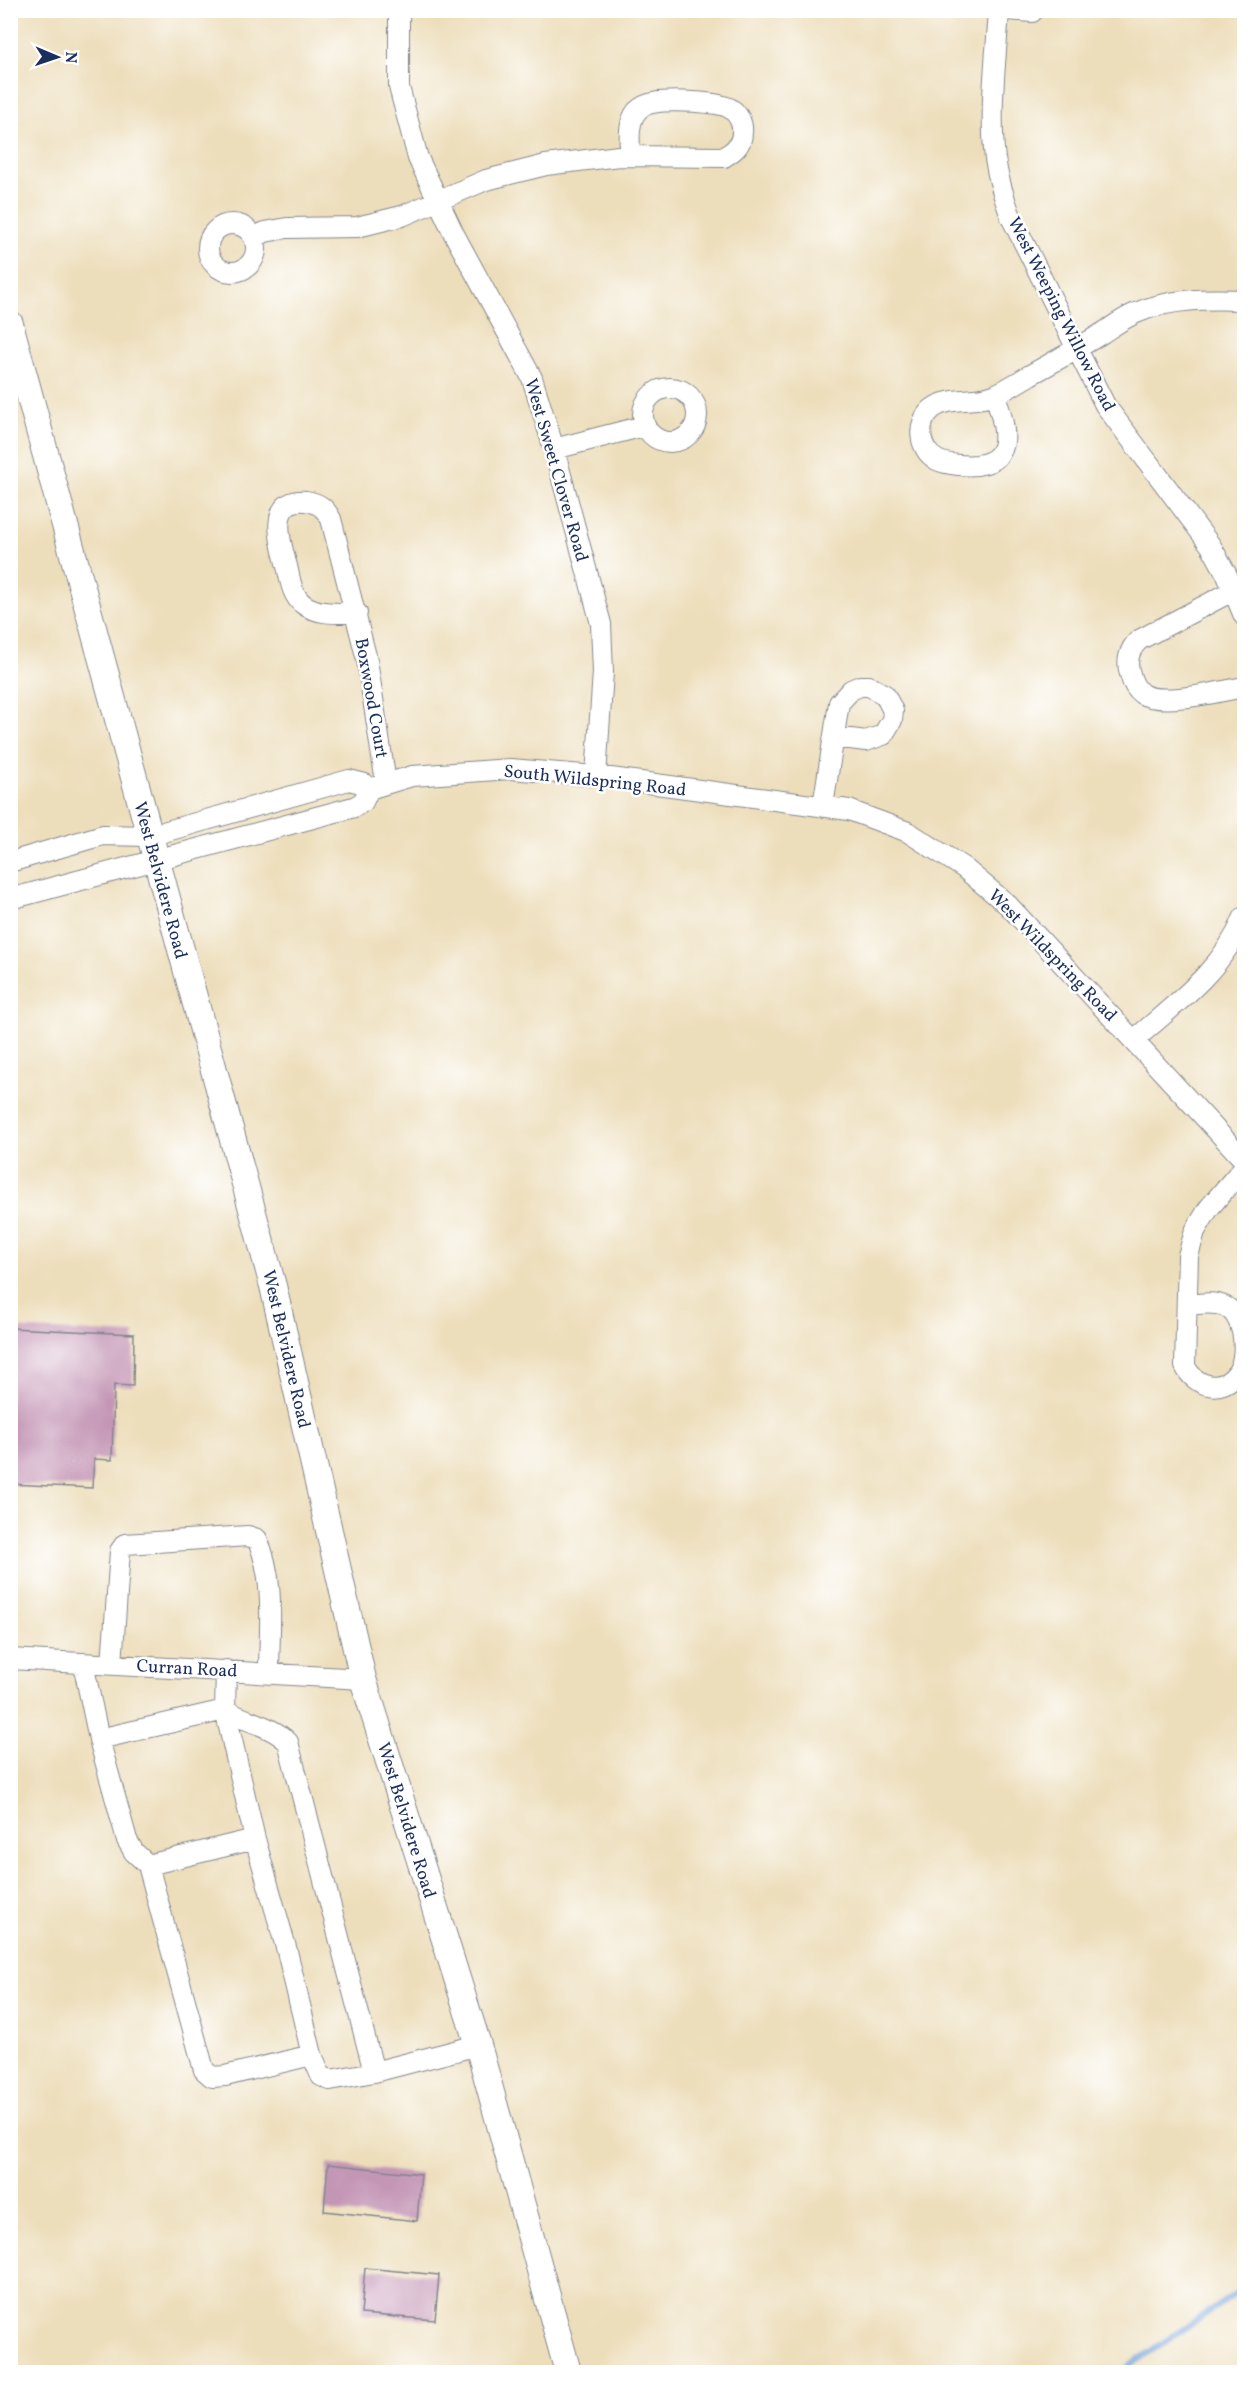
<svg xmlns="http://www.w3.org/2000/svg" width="1255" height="2383" font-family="Vollkorn,serif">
<rect width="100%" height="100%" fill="#fff"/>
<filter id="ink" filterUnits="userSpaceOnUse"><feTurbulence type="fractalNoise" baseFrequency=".0167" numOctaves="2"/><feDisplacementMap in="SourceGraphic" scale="12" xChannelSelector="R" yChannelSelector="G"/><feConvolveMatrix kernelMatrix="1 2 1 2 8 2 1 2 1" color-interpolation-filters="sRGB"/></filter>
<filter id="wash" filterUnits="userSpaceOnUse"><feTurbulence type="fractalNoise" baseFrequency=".008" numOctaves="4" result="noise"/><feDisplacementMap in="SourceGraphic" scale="24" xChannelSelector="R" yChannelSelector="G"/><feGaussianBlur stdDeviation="1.35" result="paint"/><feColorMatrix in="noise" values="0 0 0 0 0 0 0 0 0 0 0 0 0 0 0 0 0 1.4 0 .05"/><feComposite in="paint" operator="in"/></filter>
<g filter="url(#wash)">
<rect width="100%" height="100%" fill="#eddebb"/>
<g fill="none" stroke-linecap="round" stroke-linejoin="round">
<!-- stream -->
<path stroke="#6e9dd7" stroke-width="6" d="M1123,2372L1130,2365L1244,2288"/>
</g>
<g id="blocks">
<!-- building -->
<path fill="#c496b6" d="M10,1328L134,1334L133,1386L114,1385L112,1460L94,1459L92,1488L10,1484Z
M328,2164L421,2174L417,2221L324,2211Z
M365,2268L439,2275L435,2320L361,2314Z"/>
</g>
</g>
<g filter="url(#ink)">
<use href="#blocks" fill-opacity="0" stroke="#84868c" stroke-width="1.5"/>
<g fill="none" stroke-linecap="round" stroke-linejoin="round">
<defs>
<path id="minor" d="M399,10V87L418,158L454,234L532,378L554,449L601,624L603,672L596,776
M999,10C996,59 989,110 995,159C998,178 1004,198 1011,217L1105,405L1211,546L1226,573L1244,616
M1008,10L1032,12
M208 248a24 24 0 1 1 48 0a24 24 0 1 1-48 0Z
M254,238L265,232L287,228L357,227L402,216L486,180L546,165L619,156L724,157C734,151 742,145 742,132C743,123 738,114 731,109C719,101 668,100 653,103C647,104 641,107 637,111C627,123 630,142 630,156
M643 415a27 27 0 1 1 54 0a27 27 0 1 1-54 0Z
M995,395C1003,420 1018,460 977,465C966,466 947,465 937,460C918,449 916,423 932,409C948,396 975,403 994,395C1006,390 1018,382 1030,375C1054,362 1078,348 1101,334C1112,327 1124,318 1136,313C1170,298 1209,299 1244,300
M554,449L644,426
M1244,585L1139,640C1129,649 1126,662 1130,674C1132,682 1135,689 1142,694C1162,706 1221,691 1244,687
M357,613C340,613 317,615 303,604C292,596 290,579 287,566C281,545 266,498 306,501C319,503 325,508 331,519L367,660L386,783
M369,789L412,776L510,769L596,776L849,810L908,832L964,868L1008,905L1244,1160
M823,806L839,703L851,690L860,686H869L885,695L893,711L892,720L883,735L866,741L835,737
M10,862L103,835L149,836L349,780L365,784L369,789
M10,899L354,807L363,802L369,789
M1134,1040C1175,1004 1223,970 1244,917
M1187,1305C1199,1304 1213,1301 1224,1306C1245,1314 1249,1357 1237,1373C1222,1394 1195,1387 1185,1366L1188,1256L1195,1231L1209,1208L1244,1167
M10,1659L363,1679
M83,1663L99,1739
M112,1664L120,1551L125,1544L248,1536L257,1539C276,1579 269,1630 269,1673
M226,1670L225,1710L99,1739L127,1840L134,1852L148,1865L204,2070L212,2077L225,2076L312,2055L321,2076L330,2080L374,2072L478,2045
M225,1710C246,1722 271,1725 288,1742L374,2072
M225,1710L255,1839L287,1951L312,2055
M148,1865L255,1839"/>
<path id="major" d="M10,324L273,1286L363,1679L478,2045L568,2372"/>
</defs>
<!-- minor casing -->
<use href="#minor" stroke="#84868c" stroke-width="22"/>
<!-- major casing -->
<use href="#major" stroke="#84868c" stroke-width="28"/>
<!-- minor -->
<use href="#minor" stroke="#fff" stroke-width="20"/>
<!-- major -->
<use href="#major" stroke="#fff" stroke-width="26"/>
</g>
</g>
<g text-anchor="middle" stroke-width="5" stroke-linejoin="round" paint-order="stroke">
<!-- street labels -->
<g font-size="18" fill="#1b2f5e" stroke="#fff">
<text transform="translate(1062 314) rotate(63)" y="6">West Weeping Willow Road</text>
<text transform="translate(557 470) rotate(74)" y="6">West Sweet Clover Road</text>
<text transform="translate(372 698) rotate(80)" y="6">Boxwood Court</text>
<text transform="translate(595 780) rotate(6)" y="6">South Wildspring Road</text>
<text transform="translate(161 880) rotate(75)" y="6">West Belvidere Road</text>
<text transform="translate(1053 955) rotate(46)" y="6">West Wildspring Road</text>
<text transform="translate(287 1349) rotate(77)" y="6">West Belvidere Road</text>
<text transform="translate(187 1668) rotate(3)" y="6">Curran Road</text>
<text transform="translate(407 1820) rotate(73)" y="6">West Belvidere Road</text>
</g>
</g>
<!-- margin -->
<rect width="1255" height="2383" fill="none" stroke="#fff" stroke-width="36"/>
<!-- north arrow -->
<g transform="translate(57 57) rotate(92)" stroke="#ffffff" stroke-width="4.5" paint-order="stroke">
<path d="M0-4.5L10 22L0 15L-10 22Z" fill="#1b2f5e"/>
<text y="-9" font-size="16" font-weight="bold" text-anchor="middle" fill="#1b2f5e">N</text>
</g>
</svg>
